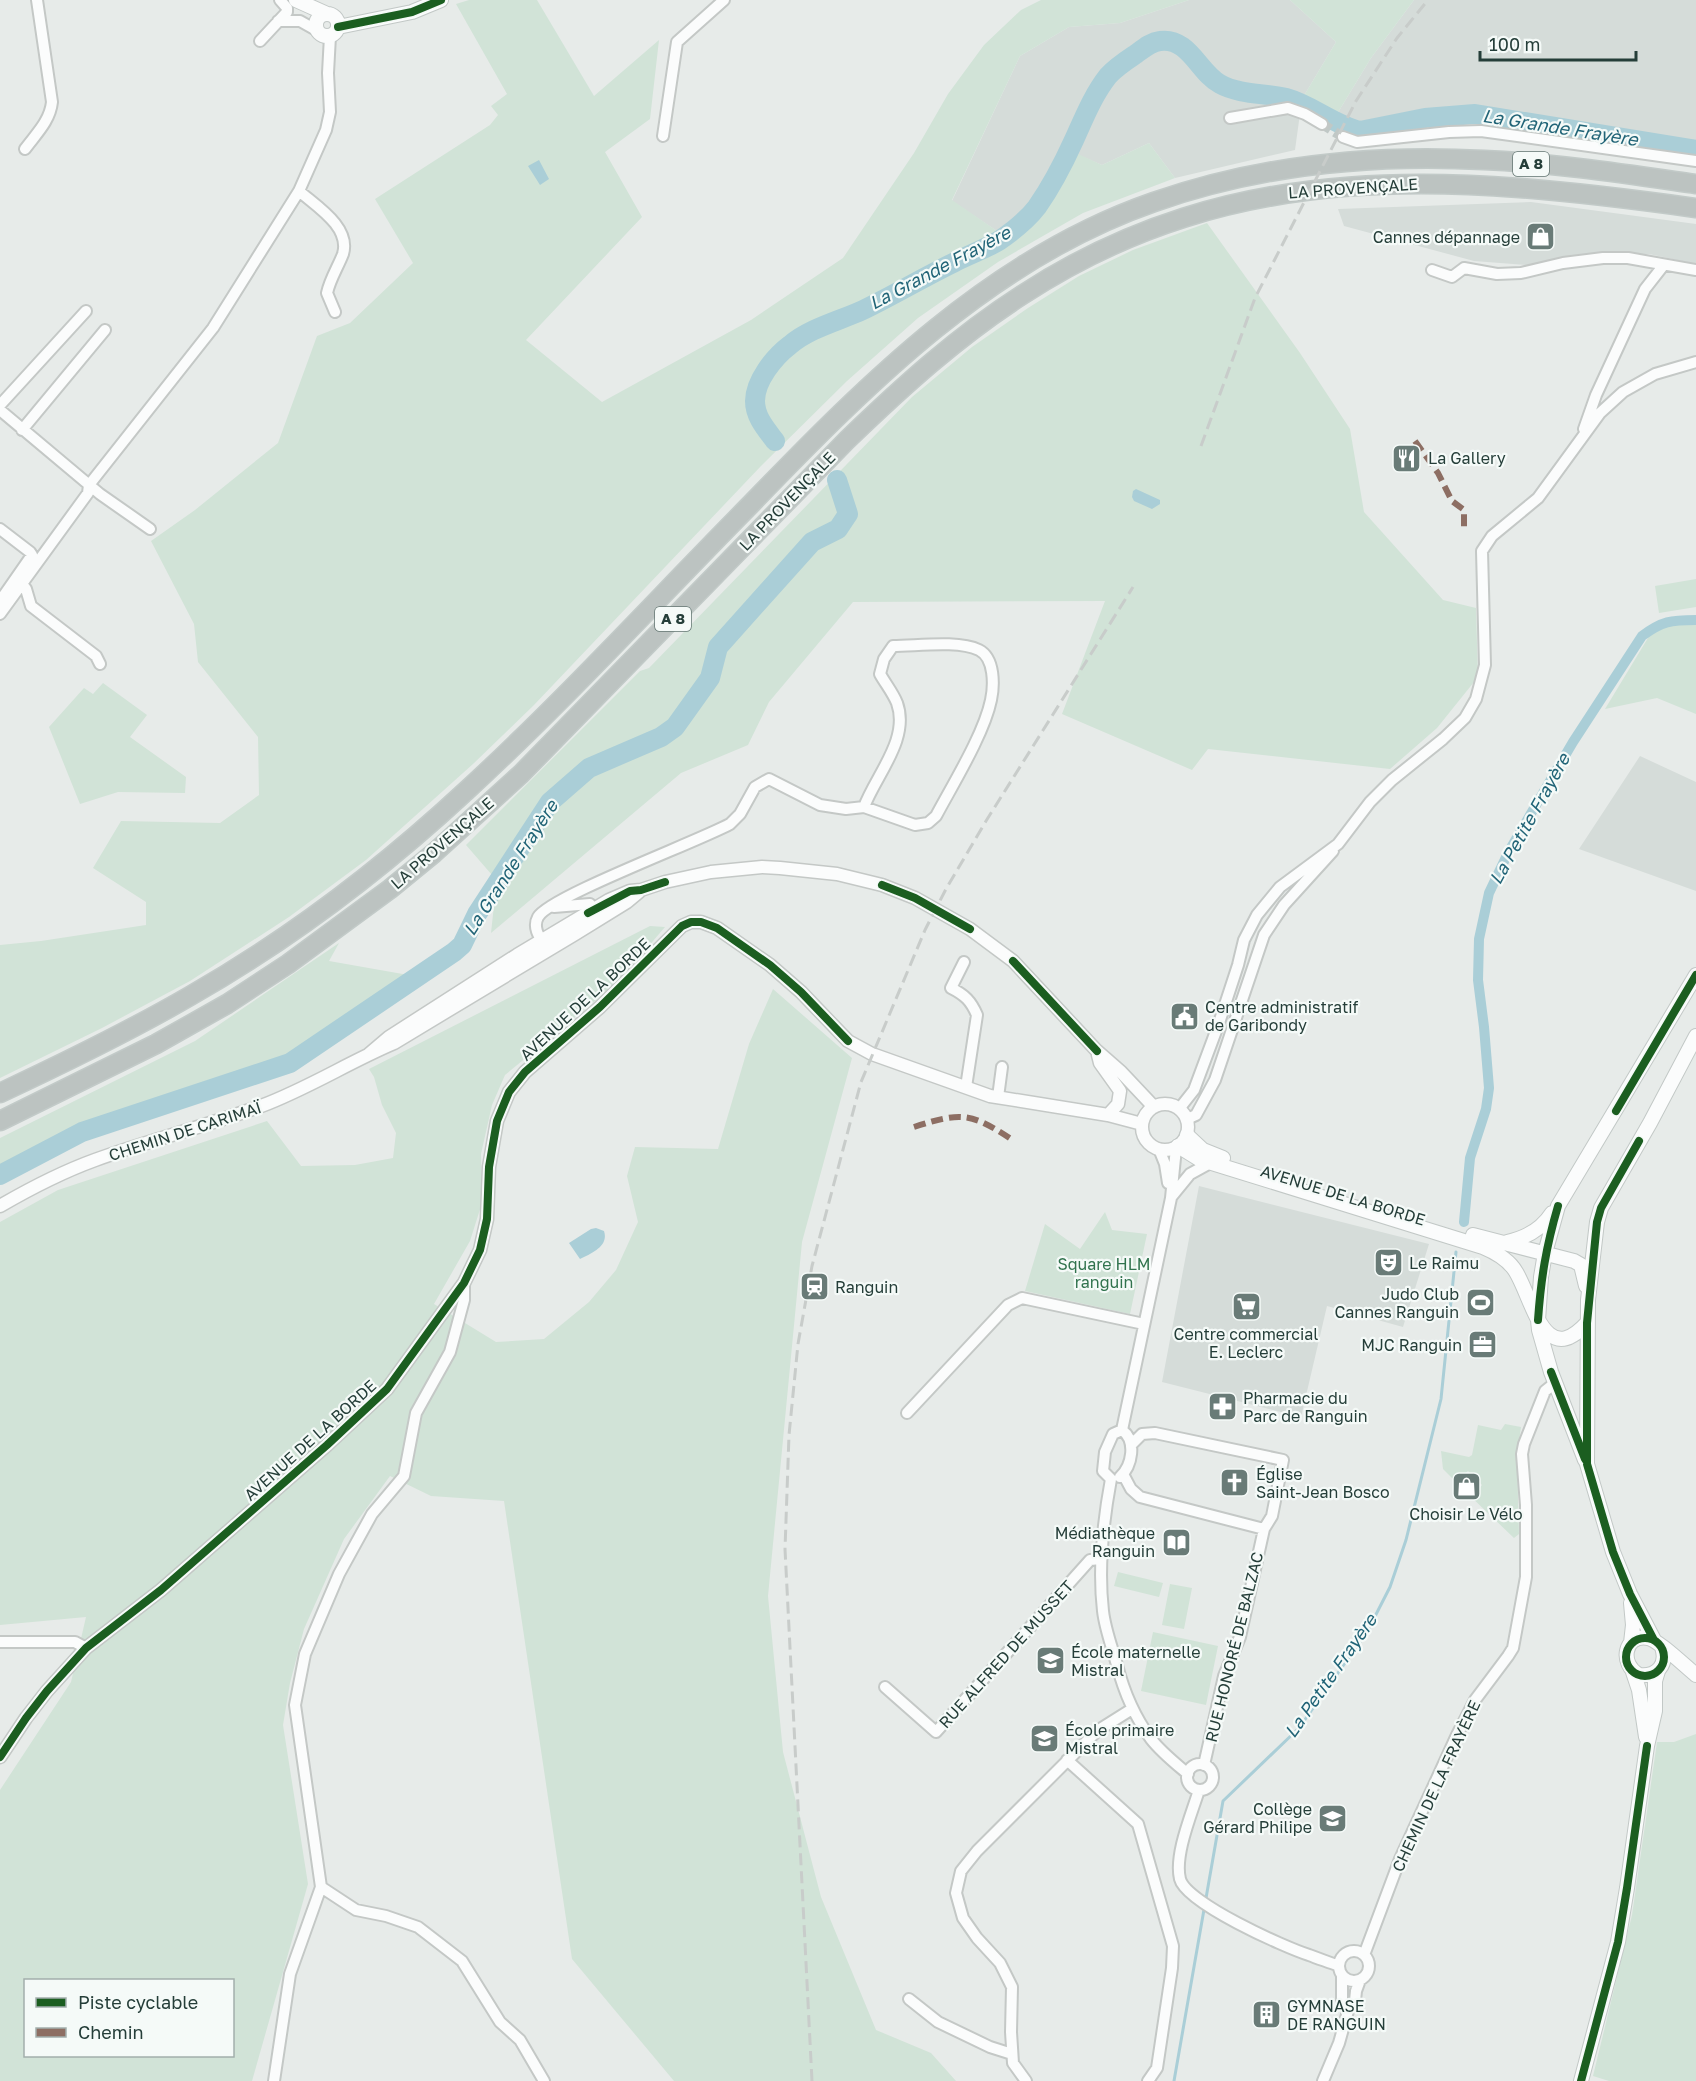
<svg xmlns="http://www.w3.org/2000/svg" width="1696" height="2081" font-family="'Golos Text',sans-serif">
<rect width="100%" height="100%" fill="#e7ebe9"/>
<!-- built -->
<path fill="#d5dcd9" d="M1189,0H1290L1336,42L1302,99L1295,150L1175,178L1149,143L1102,165L1074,153L1025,218L1000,233L952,201L1020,56L1069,27L1120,23Z
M1414,0H1696V156L1480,122L1383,131L1355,122L1337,114L1371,58Z
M1531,202L1696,224V264L1649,254L1614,255L1527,265L1474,261L1344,226L1338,209Z
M1640,756L1696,782V891L1579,849Z
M1199,1186L1429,1244L1403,1327L1327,1306L1301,1417L1162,1382Z"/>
<!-- green -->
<path fill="#d1e3d7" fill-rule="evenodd" d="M469,0H537L594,96L659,40L650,119L605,152L642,217L526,340L602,402L751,320L843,258L914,153L948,94L984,45L1021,10L1041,0H1189L1120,23L1069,27L1020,56L952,200L1000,233L1025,218L1074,152L1102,165L1149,143L1175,178L1083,213L998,262L918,318L847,381L761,466L534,705L473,764L366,860L289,917L190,981L102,1028L0,1078V945L41,941L146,925V902L93,868L121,821L220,823L259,795L258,737L198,662L194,624L151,541L195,510L278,443L317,336L350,323L413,263L375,199L490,125L498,115L491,106L507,94L456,4Z
M1290,0H1414L1371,58L1337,114L1302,99L1336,42Z
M1207,223L1300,353L1350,429L1364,512L1443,600L1476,608L1478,677L1437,728L1390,769L1208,749L1192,770L1062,714L1105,601L853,602L769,702L748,745L681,773L491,933L495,896L492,875L466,845L640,671L649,668L912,397L972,347L1028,308L1079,276L1133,250Z
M1696,579V607L1659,613L1655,586Z
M1673,624H1696V714L1657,698L1605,709L1651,633L1660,626Z
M103,683L147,715L130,737L186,777L185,793L118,792L80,804L49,727L84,688L93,694Z
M650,926L665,927L641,955L601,996L505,1075L492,1105L481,1154L482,1203L470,1241L434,1304L496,1342L544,1339L589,1302L616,1270L638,1222L627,1176L635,1147L718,1149L749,1044L773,989L852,1058L802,1242L768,1596L783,1752L821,1897L876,2030L931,2053L956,2081H674L572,1959L504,1501L431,1496L390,1476L344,1539L304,1629L290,1683L283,1725L308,1884L252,2081H0V1790L71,1682L86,1617L0,1625V1222L58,1190L267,1121L301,1166L355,1165L393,1158L396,1133L382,1105L374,1077L369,1069ZM26,1980H232V2056H26Z
M339,943L329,961L414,976L275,1063L59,1137L0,1168V1138L195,1041Z
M1105,1212L1112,1230L1147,1234L1130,1314L1025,1291L1045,1224L1080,1249Z
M1505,1424L1521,1427L1517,1457L1519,1534L1514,1538L1468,1494L1473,1489L1476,1492L1482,1485L1468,1471L1461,1477L1464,1480L1459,1485L1443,1469L1441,1451L1469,1457L1472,1455L1478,1425L1501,1430Z
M1118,1572L1163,1583L1159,1597L1114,1586Z
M1170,1584L1192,1588L1184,1629L1162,1625Z
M1153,1632L1218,1646L1206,1705L1141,1691Z
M1696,1734V2081H1609L1593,2076L1632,1915L1657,1742H1674Z"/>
<!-- water -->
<path fill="#aaced7" d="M539,160L549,179L540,185L528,166Z
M1136,489L1160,500V504L1152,509L1134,501L1132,497L1133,491Z
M596,1228L604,1231C609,1246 592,1253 580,1259L569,1243L591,1229Z"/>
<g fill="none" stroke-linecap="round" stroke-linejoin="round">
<!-- stream -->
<path stroke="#aaced7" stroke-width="3" d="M1174,2081L1223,1801L1299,1728L1367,1632L1390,1587L1406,1540L1441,1399L1456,1252"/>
<!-- canal -->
<path stroke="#aaced7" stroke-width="10" d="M1464,1222L1470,1158L1486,1109L1489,1088L1484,1027L1478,980L1479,939L1489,893L1509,851L1573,742L1642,636C1662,621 1671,620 1696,620"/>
<!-- river -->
<path stroke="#aaced7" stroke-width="20" d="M775,441C766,429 755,417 755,401C755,381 774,357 790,345C810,328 839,321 863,310C894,295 924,277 955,262C970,254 986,249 1000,240C1013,231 1027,220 1037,207C1051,187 1064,162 1074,140C1084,118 1093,95 1108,76C1116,67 1127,60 1136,54C1144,48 1151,42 1160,41C1189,37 1199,73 1220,84C1240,95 1265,93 1286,98C1312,105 1334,125 1360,131L1425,118L1475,114L1696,150
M0,1175L82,1132L290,1063L454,952L462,945L477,914L550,802L589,768L661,737L675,727L710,678L718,647L812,542L838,529L848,514L837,480"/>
<!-- minor-tunnel -->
<path stroke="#c0c8c6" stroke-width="10" stroke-dasharray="10 5" stroke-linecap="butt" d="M1322,124L1343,137"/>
<defs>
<path id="minor" d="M278,21H300L316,30
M260,41L287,12V8L280,0
M1230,118L1288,108L1305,114L1322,124
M663,136L677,42L724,0
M1343,137L1357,142L1449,132L1481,131L1696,161
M25,149C36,134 50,121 52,102L37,0
M299,191C316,206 351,227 343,254C338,267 330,279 327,293L335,312
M1432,270L1452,277L1464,268L1497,274L1521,273L1563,263L1603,258H1628L1696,270
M0,405L86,311
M0,410L100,494L150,529
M1584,429L1596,395L1645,289L1663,266
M22,430L105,330
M0,529L30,552L32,555L0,601
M23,585L26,589L31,606L96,656L100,664
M0,614L88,493L89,485L213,328L299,191L326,130L330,112L328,73L330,36
M554,907L590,904
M546,947C540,938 532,928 538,917C549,897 699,841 730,824L740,814L755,787L769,779L820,805L846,809L864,807C876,775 910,739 897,703C893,693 885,683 880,674L884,659L893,646C917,646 958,640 979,650C995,658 994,686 991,700C984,734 953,784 936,816L928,823L915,825L864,807
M964,962L951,988C965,995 971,1001 977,1015L966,1087
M998,1097L1002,1067
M1179,1109L1194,1090L1219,1023L1238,965L1244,940L1257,915L1280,887L1338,844L1370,802L1392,780L1443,739L1465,718L1476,699L1485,665L1482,551L1492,536L1538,498L1600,413L1623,392L1655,374L1696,362
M1187,1119L1196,1115L1215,1080L1264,935L1284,905L1333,851
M1159,1149L1165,1164L1168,1183
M1172,1196L1190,1174L1210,1163
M907,1413L1008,1305L1022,1298L1144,1324
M1122,1430L1171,1198L1176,1148
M1132,1444L1142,1434L1155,1433L1283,1460L1272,1516L1264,1529L1240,1637L1224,1676L1204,1765
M1123,1474L1131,1489L1140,1497L1264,1529
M1120,1477C1132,1466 1137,1441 1122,1430
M1111,1479C1103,1522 1098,1568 1103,1611C1105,1629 1112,1647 1117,1665C1124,1692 1134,1716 1151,1739C1161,1752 1175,1763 1188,1774
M1111,1479L1103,1471L1105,1452L1113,1434L1122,1430
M0,1642H75L86,1648
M885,1687L936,1732L1090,1560L1101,1559
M1067,1760L1138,1824L1173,1946L1172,1968L1157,2068L1148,2081
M1187 1777a13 13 0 1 1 26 0a13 13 0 1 1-26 0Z
M1199,1790C1192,1813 1174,1855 1180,1879C1186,1903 1284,1947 1309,1955C1319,1959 1329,1962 1339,1966
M321,1887L356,1910L386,1916L418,1927L462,1961L500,2022L520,2040L544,2081
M1339 1966a15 15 0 1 1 30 0a15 15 0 1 1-30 0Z
M1364,1955L1400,1859L1457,1735L1475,1700L1508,1656L1513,1648L1526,1577V1505L1522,1454L1524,1444L1545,1391L1555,1383
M1342,1976V2000L1348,2011
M909,1999L938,2022L990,2047L1012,2054
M274,2081L290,1974L321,1887L295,1705L305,1654L339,1574L372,1514L404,1476L416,1413L450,1352L464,1300V1283
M1026,2081L1013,2063L1011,2032L1012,1987L1000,1963L977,1938L963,1918L956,1893L961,1871L977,1851L1097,1731L1132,1709
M1323,2081L1339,2043L1348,2011L1355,2001L1356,1991L1360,1980"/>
<path id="tertiary" d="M369,1054L389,1037L517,955L609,900L630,891L641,890L665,882L711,872L762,867L780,868L837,874L882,885L915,898L970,929L1013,961L1097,1051L1121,1072L1154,1107
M1098,1055L1100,1063L1120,1091L1118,1104L1108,1115
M1142 1127a23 23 0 1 1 46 0a23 23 0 1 1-46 0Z
M0,1206C31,1188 62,1172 95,1160C150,1140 207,1126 261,1106C307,1089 349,1062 394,1043L575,934L627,902L639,892
M0,1757L26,1718L47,1691L86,1648L161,1590L327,1445L387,1389L464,1283L480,1250L487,1219L489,1167L497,1121L509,1092L525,1072L600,1007L682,926L691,922H701L717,928L770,965L801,992L848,1041L872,1054L990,1096L1108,1115L1142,1124"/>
<path id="secondary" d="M296,0L327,14
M316 25a11 11 0 1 1 22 0a11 11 0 1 1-22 0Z
M338,27L412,12L441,0
M1187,1135L1203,1150L1223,1158
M1178,1146L1199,1159L1483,1247C1495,1252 1509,1260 1516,1272C1533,1300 1544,1370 1587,1323
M1473,1235L1574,1261L1581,1265L1586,1286
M1507,1242C1526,1238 1541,1230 1552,1213
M1585,1460L1551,1372L1539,1330L1538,1320L1541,1277L1545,1253L1558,1206L1696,975
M1631,1603L1633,1625L1631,1643
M1654,1640L1630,1594L1613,1552L1587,1464L1588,1300L1597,1222L1601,1208L1650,1123L1696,1036
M1662,1647C1668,1665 1657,1677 1639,1675C1619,1664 1624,1634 1648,1638C1658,1640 1686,1667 1696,1675
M1633,1672L1639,1690L1646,1737
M1581,2081L1618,1942L1627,1888L1647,1746L1655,1711V1681L1658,1671"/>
<path id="motorway" d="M0,1093C64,1063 128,1032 190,996C290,939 382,869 466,791C566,699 657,599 752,503C869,382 992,258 1154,202C1260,165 1373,154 1484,160C1555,163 1626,174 1696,184
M0,1121L156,1044L227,1004L288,964L390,889L434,853L521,774L847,440C902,387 958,336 1022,295C1236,155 1456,175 1696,208"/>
</defs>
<!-- minor casing -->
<use href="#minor" stroke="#c4c8c6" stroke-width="14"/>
<!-- tertiary casing -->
<use href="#tertiary" stroke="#c4c8c6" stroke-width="15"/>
<!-- secondary casing -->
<use href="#secondary" stroke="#c2c8c6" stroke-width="16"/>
<!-- motorway casing -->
<use href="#motorway" stroke="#c2cac8" stroke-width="21"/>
<!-- minor -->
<use href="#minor" stroke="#fbfcfc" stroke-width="10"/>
<!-- tertiary -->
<use href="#tertiary" stroke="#fbfcfc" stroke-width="12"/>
<!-- secondary -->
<use href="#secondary" stroke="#fbfcfc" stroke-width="14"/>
<!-- motorway -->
<use href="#motorway" stroke="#bcc3c1" stroke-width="18"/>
<!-- rail -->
<path stroke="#c8ccca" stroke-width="3" stroke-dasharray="12 6" stroke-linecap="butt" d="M1201,446L1255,298L1356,101L1397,38L1428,0
M812,2081L785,1549L789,1435L798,1344L812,1266L861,1082L925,930L946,889L986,821L1133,587"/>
<!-- quiet -->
<path stroke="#8d6e63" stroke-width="6" stroke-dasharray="12 6" stroke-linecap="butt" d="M1415,441L1438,473L1452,501L1464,510V529
M914,1127C961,1112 970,1112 1011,1139"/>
<defs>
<path id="cycleway" d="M338,27L412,12L441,0
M882,885L915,898L970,929
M588,913L630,891L641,890L665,882
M1013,961L1097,1051
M1616,1111L1696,975
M1639,1141L1601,1208L1597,1222L1587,1323V1464L1613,1552L1630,1594L1654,1640
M1538,1320C1541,1278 1546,1247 1558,1206
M1551,1372L1585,1459
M1626 1657a19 19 0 1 1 38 0a19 19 0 1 1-38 0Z
M0,1757L26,1718L47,1691L86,1648L161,1590L327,1445L387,1389L464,1283L480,1250L487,1219L489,1167L497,1121L509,1092L525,1072L600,1007L682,926L691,922H701L717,928L770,965L801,992L848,1041
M1581,2081L1618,1942L1627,1888L1647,1746"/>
</defs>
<!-- cycleway casing -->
<use href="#cycleway" stroke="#f5faf8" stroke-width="11"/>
<!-- cycleway -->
<use href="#cycleway" stroke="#1b5e20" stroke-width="8"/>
</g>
<!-- icons -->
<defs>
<symbol id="shop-square" viewBox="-11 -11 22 22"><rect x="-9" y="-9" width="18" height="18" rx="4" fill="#697b77" stroke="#f5faf8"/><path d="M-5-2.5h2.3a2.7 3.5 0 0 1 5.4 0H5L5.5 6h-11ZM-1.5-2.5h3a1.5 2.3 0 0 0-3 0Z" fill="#fff"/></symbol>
<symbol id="restaurant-square" viewBox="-11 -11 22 22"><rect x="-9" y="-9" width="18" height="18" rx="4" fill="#697b77" stroke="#f5faf8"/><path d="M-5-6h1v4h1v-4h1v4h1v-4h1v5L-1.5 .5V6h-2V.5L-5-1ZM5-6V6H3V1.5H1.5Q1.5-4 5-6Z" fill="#fff"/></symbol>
<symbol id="civic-square" viewBox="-11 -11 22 22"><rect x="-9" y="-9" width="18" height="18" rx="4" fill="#697b77" stroke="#f5faf8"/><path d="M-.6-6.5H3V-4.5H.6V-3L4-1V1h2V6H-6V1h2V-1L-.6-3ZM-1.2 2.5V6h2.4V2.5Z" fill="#fff"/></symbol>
<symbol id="theatre-square" viewBox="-11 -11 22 22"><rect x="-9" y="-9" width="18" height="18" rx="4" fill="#697b77" stroke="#f5faf8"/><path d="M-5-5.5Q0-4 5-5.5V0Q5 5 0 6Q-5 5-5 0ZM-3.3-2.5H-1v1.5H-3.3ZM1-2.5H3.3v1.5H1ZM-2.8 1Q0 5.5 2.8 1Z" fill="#fff"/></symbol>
<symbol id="station-square" viewBox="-11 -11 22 22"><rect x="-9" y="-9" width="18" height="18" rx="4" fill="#697b77" stroke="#f5faf8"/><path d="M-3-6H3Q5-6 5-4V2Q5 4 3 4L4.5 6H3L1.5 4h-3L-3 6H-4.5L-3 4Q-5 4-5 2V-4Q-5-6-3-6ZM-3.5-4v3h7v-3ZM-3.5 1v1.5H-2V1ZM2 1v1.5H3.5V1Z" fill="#fff"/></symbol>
<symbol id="stadium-square" viewBox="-11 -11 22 22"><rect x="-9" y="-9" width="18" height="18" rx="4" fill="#697b77" stroke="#f5faf8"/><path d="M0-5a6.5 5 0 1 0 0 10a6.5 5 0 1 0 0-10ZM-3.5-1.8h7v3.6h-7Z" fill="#fff"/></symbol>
<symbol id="supermarket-square" viewBox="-11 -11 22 22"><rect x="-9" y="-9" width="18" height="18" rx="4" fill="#697b77" stroke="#f5faf8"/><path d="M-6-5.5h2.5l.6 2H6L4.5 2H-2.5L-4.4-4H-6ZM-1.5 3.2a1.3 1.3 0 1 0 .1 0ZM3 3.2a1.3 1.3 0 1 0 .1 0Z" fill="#fff"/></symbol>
<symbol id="office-square" viewBox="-11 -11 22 22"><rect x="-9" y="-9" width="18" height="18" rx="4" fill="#697b77" stroke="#f5faf8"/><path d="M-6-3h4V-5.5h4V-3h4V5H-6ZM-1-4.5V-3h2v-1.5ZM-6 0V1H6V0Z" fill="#fff"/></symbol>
<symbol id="pharmacy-square" viewBox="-11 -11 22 22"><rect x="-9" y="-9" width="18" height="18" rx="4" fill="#697b77" stroke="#f5faf8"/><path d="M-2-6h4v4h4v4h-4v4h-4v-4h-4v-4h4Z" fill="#fff"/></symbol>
<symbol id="church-square" viewBox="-11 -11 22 22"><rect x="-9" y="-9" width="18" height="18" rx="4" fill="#697b77" stroke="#f5faf8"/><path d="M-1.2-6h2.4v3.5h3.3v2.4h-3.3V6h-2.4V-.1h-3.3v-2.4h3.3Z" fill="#fff"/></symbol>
<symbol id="library-square" viewBox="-11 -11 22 22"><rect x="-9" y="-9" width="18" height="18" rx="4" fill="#697b77" stroke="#f5faf8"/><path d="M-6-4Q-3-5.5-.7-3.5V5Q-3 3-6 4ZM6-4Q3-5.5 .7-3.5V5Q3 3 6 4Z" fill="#fff"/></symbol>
<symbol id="school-square" viewBox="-11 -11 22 22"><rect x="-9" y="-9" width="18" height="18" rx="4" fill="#697b77" stroke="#f5faf8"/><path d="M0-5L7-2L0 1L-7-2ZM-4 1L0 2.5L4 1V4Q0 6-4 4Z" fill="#fff"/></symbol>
<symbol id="building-square" viewBox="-11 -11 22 22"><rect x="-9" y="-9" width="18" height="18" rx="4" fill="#697b77" stroke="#f5faf8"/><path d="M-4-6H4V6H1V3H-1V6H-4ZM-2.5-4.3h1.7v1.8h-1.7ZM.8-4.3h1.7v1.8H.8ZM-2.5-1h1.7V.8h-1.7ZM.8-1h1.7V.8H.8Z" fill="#fff"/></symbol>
</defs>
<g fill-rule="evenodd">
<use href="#shop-square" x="1524" y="220" width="33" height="33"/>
<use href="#restaurant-square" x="1390" y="442" width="33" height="33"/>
<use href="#civic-square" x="1168" y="1000" width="33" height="33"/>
<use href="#theatre-square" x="1372" y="1246" width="33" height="33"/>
<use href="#station-square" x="798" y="1270" width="33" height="33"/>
<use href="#stadium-square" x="1464" y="1286" width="33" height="33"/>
<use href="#supermarket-square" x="1230" y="1290" width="33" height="33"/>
<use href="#office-square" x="1466" y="1328" width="33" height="33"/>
<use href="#pharmacy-square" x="1206" y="1390" width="33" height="33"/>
<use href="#church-square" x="1218" y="1466" width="33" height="33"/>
<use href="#shop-square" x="1450" y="1470" width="33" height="33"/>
<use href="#library-square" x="1160" y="1526" width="33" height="33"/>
<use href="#school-square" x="1034" y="1644" width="33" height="33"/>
<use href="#school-square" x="1028" y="1722" width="33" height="33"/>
<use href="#school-square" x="1316" y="1802" width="33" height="33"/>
<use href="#building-square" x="1250" y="1998" width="33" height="33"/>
</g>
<g text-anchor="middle" stroke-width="4.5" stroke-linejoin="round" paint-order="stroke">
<!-- shield labels -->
<g fill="#f5faf8" stroke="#637672" stroke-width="1.5">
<rect x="1513" y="152" width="36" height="24" rx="4.5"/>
<rect x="655" y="607" width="36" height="24" rx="4.5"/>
</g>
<g font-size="15" font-weight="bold" fill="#253e39">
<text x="1531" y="169">A 8</text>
<text x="673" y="624">A 8</text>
</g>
<!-- street labels -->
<g font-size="16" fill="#253e39" stroke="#f5faf8">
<text transform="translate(1353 188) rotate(-4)" y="6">LA PROVENÇALE</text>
<text transform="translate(787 501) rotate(-46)" y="6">LA PROVENÇALE</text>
<text transform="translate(442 843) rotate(-41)" y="6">LA PROVENÇALE</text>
<text transform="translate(585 999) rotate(-43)" y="6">AVENUE DE LA BORDE</text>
<text transform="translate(185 1131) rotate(-18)" y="6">CHEMIN DE CARIMAÏ</text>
<text transform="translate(1343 1195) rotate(17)" y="6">AVENUE DE LA BORDE</text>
<text transform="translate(310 1440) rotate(-42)" y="6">AVENUE DE LA BORDE</text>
<text transform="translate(1234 1647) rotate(-76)" y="6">RUE HONORÉ DE BALZAC</text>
<text transform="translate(1006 1654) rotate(-48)" y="6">RUE ALFRED DE MUSSET</text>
<text transform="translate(1436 1786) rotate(-65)" y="6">CHEMIN DE LA FRAYÈRE</text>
</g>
<!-- poi labels -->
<g font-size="16" fill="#253e39" stroke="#f5faf8" text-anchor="start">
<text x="1520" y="243" text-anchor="end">Cannes dépannage</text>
<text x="1428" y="464">La Gallery</text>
<text x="1205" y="1013">Centre administratif<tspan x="1205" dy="18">de Garibondy</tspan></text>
<text x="1409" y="1269">Le Raimu</text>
<text x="835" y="1293">Ranguin</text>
<text x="1459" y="1300" text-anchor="end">Judo Club<tspan x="1459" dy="18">Cannes Ranguin</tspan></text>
<text x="1246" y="1340" text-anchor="middle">Centre commercial<tspan x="1246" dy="18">E. Leclerc</tspan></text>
<text x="1462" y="1351" text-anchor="end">MJC Ranguin</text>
<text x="1243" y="1404">Pharmacie du<tspan x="1243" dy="18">Parc de Ranguin</tspan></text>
<text x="1256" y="1480">Église<tspan x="1256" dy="18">Saint-Jean Bosco</tspan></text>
<text x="1466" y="1520" text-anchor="middle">Choisir Le Vélo</text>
<text x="1155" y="1539" text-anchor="end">Médiathèque<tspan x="1155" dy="18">Ranguin</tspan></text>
<text x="1071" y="1658">École maternelle<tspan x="1071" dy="18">Mistral</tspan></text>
<text x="1065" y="1736">École primaire<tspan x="1065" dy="18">Mistral</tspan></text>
<text x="1312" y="1815" text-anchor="end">Collège<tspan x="1312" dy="18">Gérard Philipe</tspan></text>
<text x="1287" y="2012">GYMNASE<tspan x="1287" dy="18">DE RANGUIN</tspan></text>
</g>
<!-- park labels -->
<g font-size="16" fill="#31734e" stroke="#f5faf8">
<text x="1104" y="1270">Square HLM<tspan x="1104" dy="18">ranguin</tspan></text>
</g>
<!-- water labels -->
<g font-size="18" font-style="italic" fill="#216477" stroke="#f5faf8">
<text transform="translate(1560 128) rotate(9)" y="6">La Grande Frayère</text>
<text transform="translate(940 268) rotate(-28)" y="6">La Grande Frayère</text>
<text transform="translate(1530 819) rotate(-61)" y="6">La Petite Frayère</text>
<text transform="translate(511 868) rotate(-57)" y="6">La Grande Frayère</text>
<text transform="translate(1331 1676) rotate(-55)" y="6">La Petite Frayère</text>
</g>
</g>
<!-- legend -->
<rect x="24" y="1979" width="210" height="78" fill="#f5faf8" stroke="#a2afac" stroke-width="1.5"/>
<rect x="36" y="1998" width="30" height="9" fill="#1b5e20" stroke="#a2afac" stroke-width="1.5"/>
<text x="78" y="2009" font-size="18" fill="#253e39">Piste cyclable</text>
<rect x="36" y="2028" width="30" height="9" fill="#8d6e63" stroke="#a2afac" stroke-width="1.5"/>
<text x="78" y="2039" font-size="18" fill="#253e39">Chemin</text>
<!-- scale -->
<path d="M1480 51v9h156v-9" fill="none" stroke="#253e39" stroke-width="3"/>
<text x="1489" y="51" font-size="18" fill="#253e39" stroke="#f5faf8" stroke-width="4.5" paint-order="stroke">100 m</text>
</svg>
